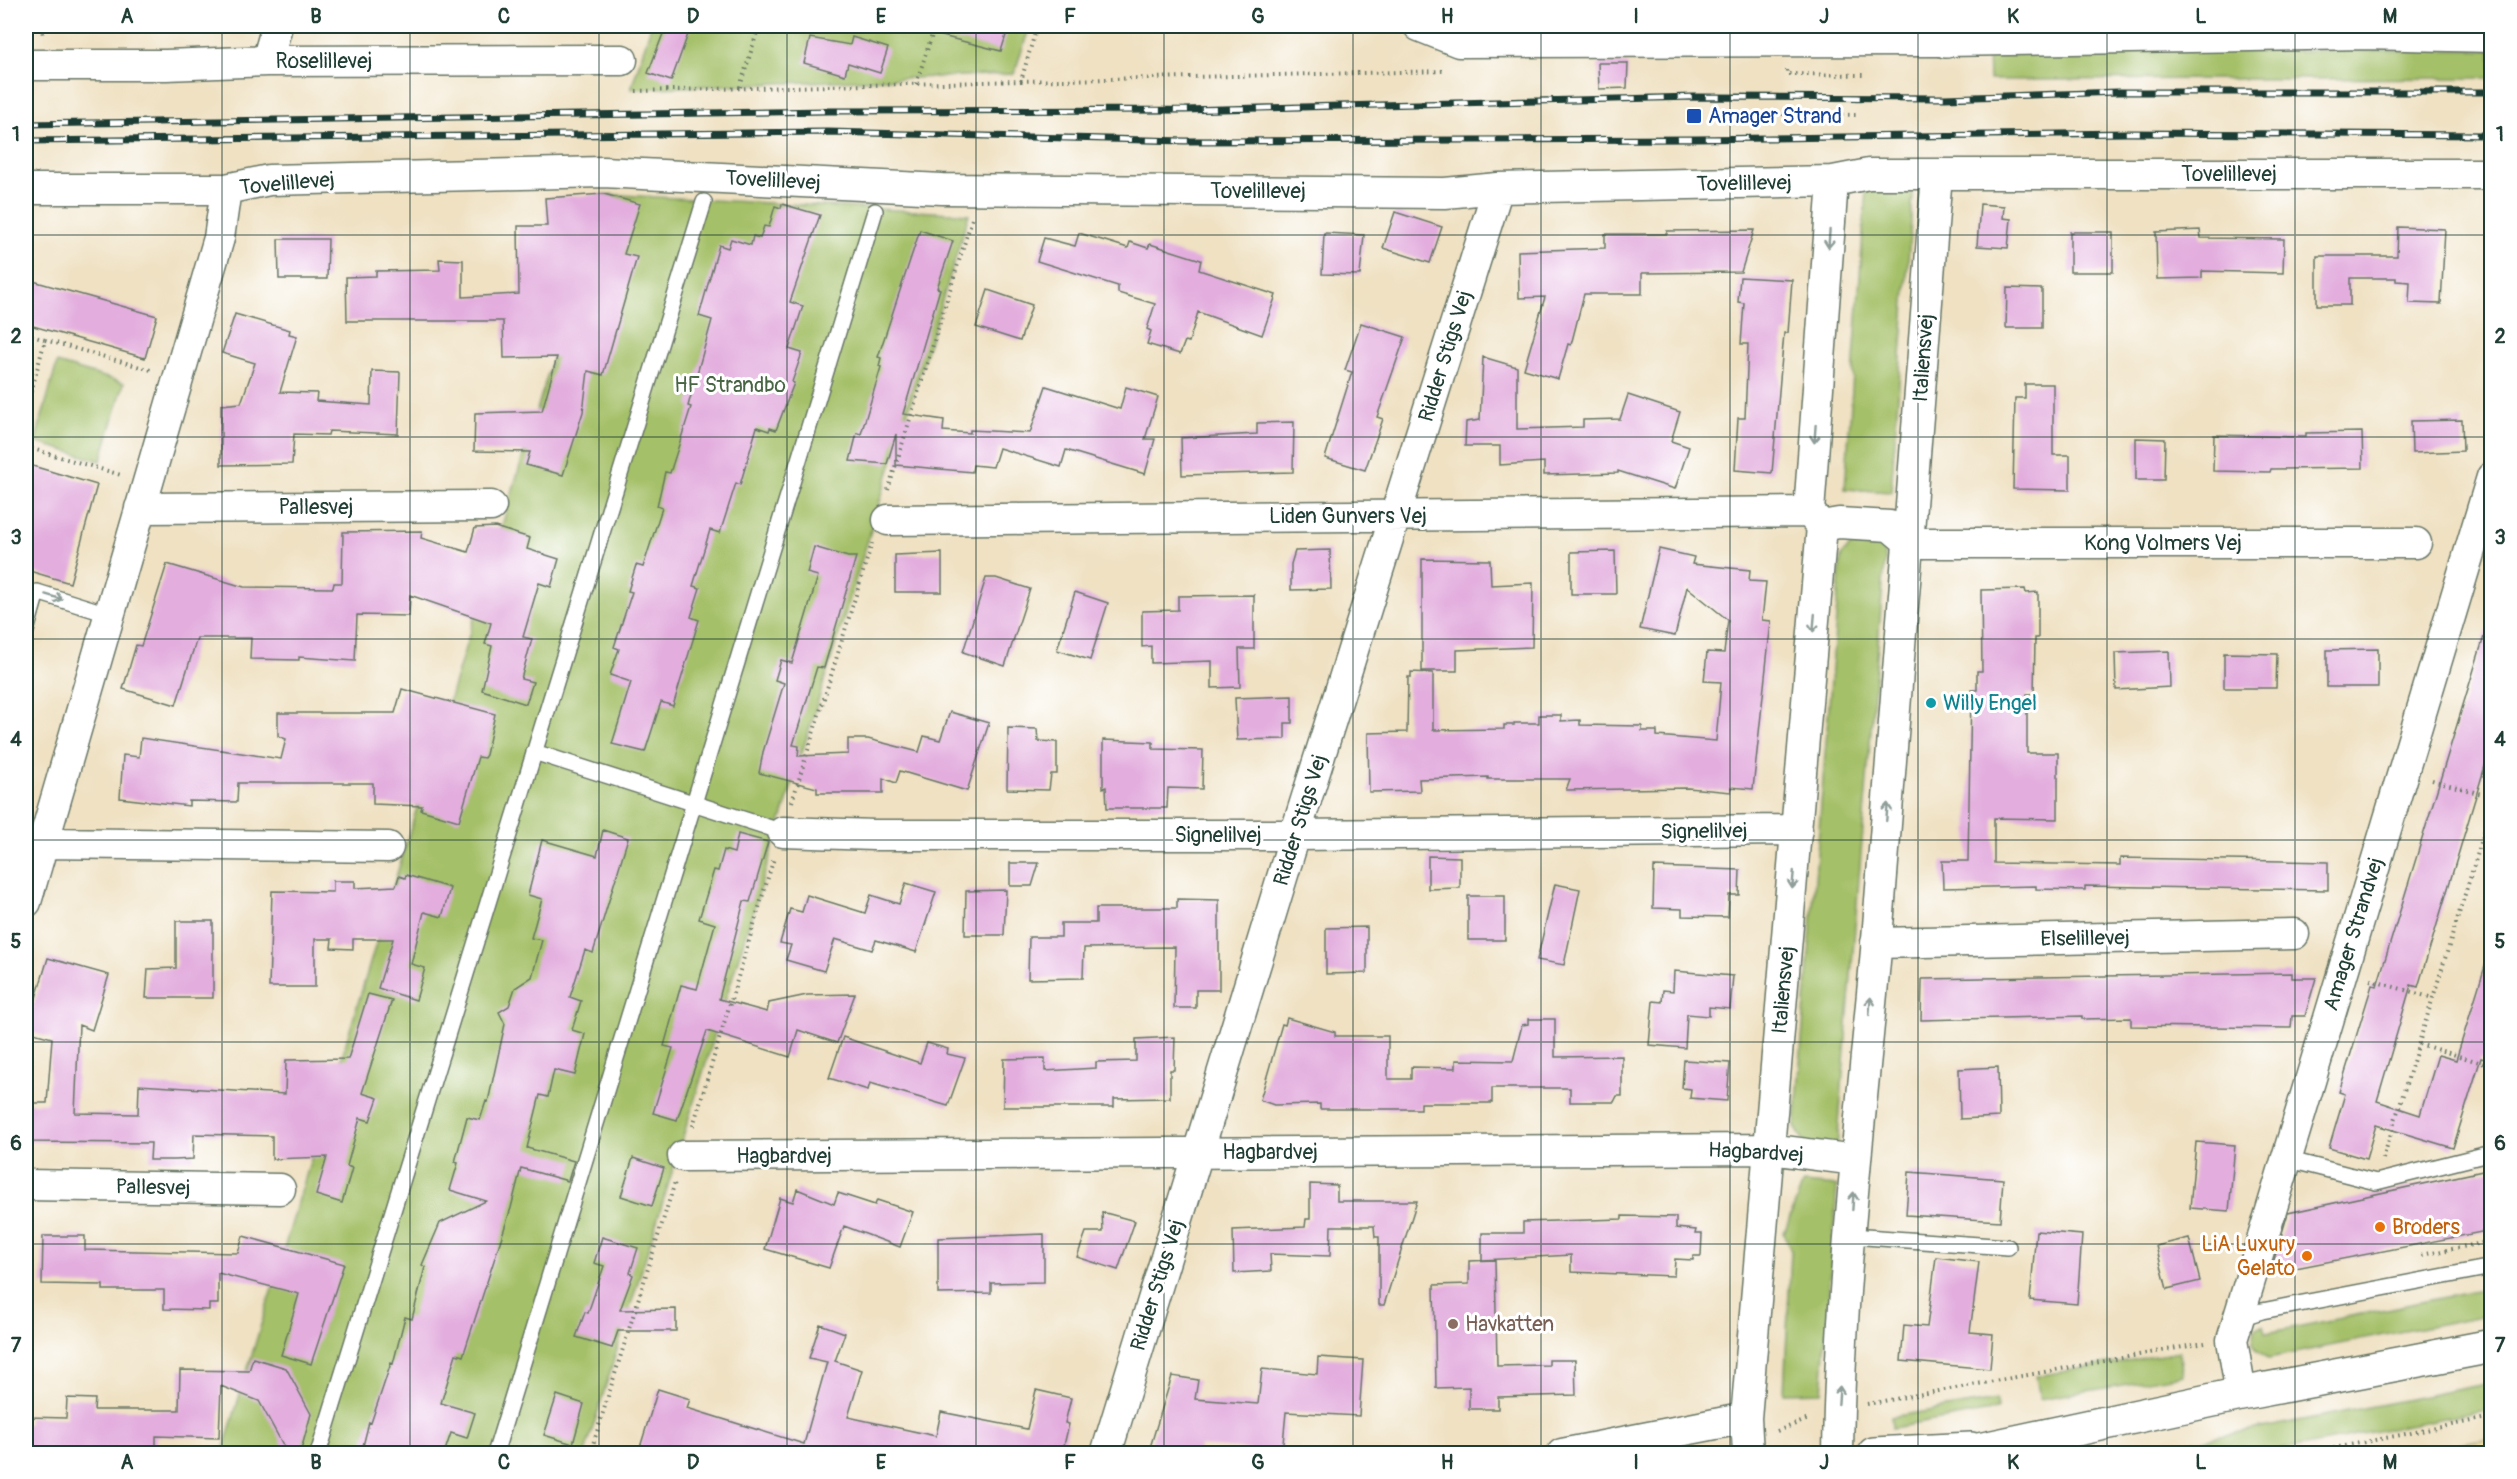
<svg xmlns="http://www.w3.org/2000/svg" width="2517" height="1479" font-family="Pangolin,sans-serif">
<rect width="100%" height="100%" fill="#fff"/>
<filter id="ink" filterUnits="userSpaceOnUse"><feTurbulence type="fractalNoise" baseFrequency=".0167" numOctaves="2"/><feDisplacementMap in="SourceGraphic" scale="12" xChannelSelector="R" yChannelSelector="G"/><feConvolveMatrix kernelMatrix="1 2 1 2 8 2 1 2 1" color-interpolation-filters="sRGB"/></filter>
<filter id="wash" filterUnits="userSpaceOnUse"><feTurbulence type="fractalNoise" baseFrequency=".008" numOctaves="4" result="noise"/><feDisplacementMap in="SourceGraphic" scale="24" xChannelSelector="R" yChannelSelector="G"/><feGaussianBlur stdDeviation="1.35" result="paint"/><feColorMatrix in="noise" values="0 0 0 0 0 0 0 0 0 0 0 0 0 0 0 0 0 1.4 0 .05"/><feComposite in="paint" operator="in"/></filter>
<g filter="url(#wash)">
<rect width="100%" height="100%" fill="#efe1c2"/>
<!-- green -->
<path fill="#a4c067" stroke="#627e4e" stroke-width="1.5" d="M651,26H1030L1014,74L631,89Z
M1988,45L2200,51L2491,50V78L1989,80Z
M1866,190L1913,194L1891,492L1845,489Z
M602,194L969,214L585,1453L222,1454Z
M57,363L124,383L101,461L35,442Z
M1871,536L1884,543L1885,559L1837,1148L1807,1146L1795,1127L1841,556L1859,537Z
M1803,1183L1837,1186L1822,1392L1784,1393L1791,1251L1784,1233Z
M2491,1288V1314L2269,1358C2253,1350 2249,1344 2257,1327L2264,1325L2266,1333Z
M2179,1352L2183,1375L2040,1399L2036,1376Z
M2491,1383V1409L2264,1453H2187L2185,1443Z
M1996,1400L1997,1410L1892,1428L1891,1417Z"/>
<!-- sand -->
<path fill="#eeda9e" stroke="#868c69" stroke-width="1.5" d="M2491,1439V1453H2412Z"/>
<g id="blocks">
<!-- building -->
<path fill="#e3aede" d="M666,26H691L671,81L648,73Z
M935,26H1009L1001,51L934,34Z
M852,37L888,48L880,73L848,63L845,75L804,63L810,38L850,45Z
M1598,63H1628L1627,88L1599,89Z
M604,194L640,204L624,254L637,257L603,375L588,371L583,412L563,475L526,465L530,452L474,451L475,413L542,411L557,357L504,358L503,321H347L346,277L376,276V271L440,270L439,259L463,260V297L519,294L518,226H547L545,198Z
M782,204L820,215L790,302L803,306L789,349L802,353L792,382L794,383L776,430L770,428L769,431L757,427L740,485L736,483L720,533L710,530L693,586L700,588L691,617L699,620L673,706L661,702L645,752L612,744L631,682L610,675L619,649L614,647L632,592L628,591L636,565L643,567L662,508L657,506L665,472L670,473L691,407L688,406L712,320L699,316L719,245L728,248L731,239L751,245L753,236L760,238L764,226L769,227L775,206L781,208Z
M1980,204L2004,206L2003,218L2011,219L2008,248L1977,246Z
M1395,212L1442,227L1430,263L1383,248Z
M2398,227L2445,229L2441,304L2409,303L2410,282L2396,281V278H2350V305H2317V256H2397Z
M920,230L953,241L937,288L940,289L903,414L944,420L943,431L970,433V430L1030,433L1046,386L1120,409L1126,387L1158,397L1145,439H1155L1145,474L1066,450L1061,467L999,448L993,467L973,465L972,472L896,465V434L887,464L850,461L857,433L861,434L881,367L879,366L881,358L878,357Z
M1754,230L1741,272L1642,273V294H1584L1571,345L1568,344L1558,379L1524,369L1545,297L1519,298L1518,251L1605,248V234H1667V231Z
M2200,230L2201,238L2284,239L2283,273L2202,271V278L2157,279L2156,232Z
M2070,232H2113V272H2070Z
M1079,233L1128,248L1130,242L1148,248L1150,244L1201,260L1199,270L1276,295L1262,335L1198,312L1189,342L1185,341L1180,354L1147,344L1151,331L1147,329L1155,304L1118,293V286L1037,261L1044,238L1075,246Z
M1324,233L1364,235L1360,275L1322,274Z
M278,239H328L327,279H279Z
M1740,277L1792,280L1788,333H1784L1772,473L1735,470L1738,418H1745L1748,344H1741L1744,303L1738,302Z
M26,279L157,316L145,358L26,324Z
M2007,288L2042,289V328H2006Z
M988,290L1032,305L1020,341L976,327Z
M235,314L290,330L289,334L297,336L280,392L317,393L316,401L371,405L372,371L400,372L398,434L329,431L328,435L294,434L292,464L221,465V405L241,403L255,363L222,353Z
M1361,323L1405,337L1377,417L1383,419L1365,470L1325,458L1352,372L1345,370Z
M1483,357L1517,367V429L1583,427V420L1620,419L1628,395L1680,412L1671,441L1689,447L1675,489L1618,471V473L1544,475V462L1500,465V446H1465L1466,422L1480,420Z
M2025,384H2053V455H2070V490L2013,489L2015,398H2025Z
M2462,420L2463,451L2412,453L2411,421Z
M1294,422L1293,472L1182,475L1181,438L1257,434V423Z
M2362,432L2363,468L2271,469L2270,472L2213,471L2214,435L2306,437V433Z
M2136,438L2165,439L2164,480H2136Z
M26,464L97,485L70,583L26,570Z
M495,527L530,538L527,549L559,559L551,587L539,583L523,637L532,639L521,679L533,682L526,704L482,690L492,646L485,644L491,623L410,595L409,616L357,615L355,661L299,657V660L250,659L251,638H197L176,705L123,689L136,645L141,646L167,564L244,587L333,588L334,583H342L343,532L422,531L421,538L468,552L475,528Z
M814,547L848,557H856L824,668L817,667L793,745L799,746L798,756L848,754V739H868L919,752L924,736L940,740L950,712L989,723L967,791L900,771L896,783L883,778V793H817V788L759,773L763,752L784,683L775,680L781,660L792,663L818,576L807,573Z
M1659,549L1694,557L1692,564L1750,570L1749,581L1766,582L1762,620L1771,621L1753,789L1731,787V792L1688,788L1566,790L1570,779H1488V777L1419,779L1420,791L1369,792L1368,733L1407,732L1408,677H1411V672L1433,673V730L1504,729V725H1514V723H1539V715H1561V721L1580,720V725L1642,726V731H1657V736L1716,741L1721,682L1704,681L1707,652L1724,653L1728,620L1687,587L1675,636L1640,629Z
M1330,550L1331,589L1291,590V564L1295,551Z
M1615,551L1616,594H1571V552Z
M942,553V592H895V555Z
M1422,559L1490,560L1491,585L1533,583L1532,647L1457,650V671H1422Z
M986,578H996L1030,589L1005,666L963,652Z
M2025,589L2026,593L2038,592V638H2035L2034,694H2027V753H2058V819L1994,818V863L2120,865V858L2328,862V890L2085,886V890L2036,889V886L1943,888L1942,861H1968L1971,690H1977V671H1982L1981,590Z
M1075,592L1108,603L1090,660L1057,650Z
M1254,595V649H1239L1240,687L1212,688V661L1151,663V646L1142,647V611L1178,610V596Z
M2486,630L2492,631V743L2418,987L2411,985L2377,1101L2420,1115L2438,1055L2456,1060L2486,963L2492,964V1061L2481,1058L2453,1148L2376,1125L2366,1159L2329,1148L2345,1094L2339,1092L2372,985L2377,986Z
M2378,649V687H2327V650Z
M2169,651L2170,687L2116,690L2115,653Z
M2224,653L2277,654L2276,688H2224Z
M402,689L495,714L486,755L484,758L478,757L459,821L421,810L422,806L373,804V783H238L237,802L189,801V806L120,798L123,755L139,757L141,738L281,759L286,739L278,736V713H395Z
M1292,696V723H1285V739L1237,740L1235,698Z
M1008,728L1037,729L1038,741L1057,742V774H1051L1049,790L1007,789Z
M1103,740L1153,742V749L1203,750L1202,789L1168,788L1167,808H1107L1106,787L1103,788Z
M603,830L628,838L593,953L585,950L570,997L581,1001L572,1030L585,1034L575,1075L554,1070L548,1097L540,1095L527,1148L574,1161L568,1181L521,1168L511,1208L463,1356L456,1354L441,1403L475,1413L467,1438L451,1433L444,1454H361L369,1422L371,1423L391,1363L393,1364L405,1317L412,1319L425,1267L422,1265L440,1223L486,1201L450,1190L458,1163L455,1162L467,1117L480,1120L486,1101L488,1102L505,1024L499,1012L509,1006L515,988L532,977L542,940L531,938L542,899L528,895L542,840L597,856Z
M738,834L768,842L750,902L744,901L719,999L767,1012L769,1003L807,995L855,994L837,1043L798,1030L790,1057L707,1031L677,1120L653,1113L673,1048L664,1046L681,985L697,989L715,924L699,919L714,870L718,871L724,850L734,853Z
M1428,856L1460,857V888L1428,889Z
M1010,863H1039L1032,886H1010Z
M1654,867L1740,870L1739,895H1729L1728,917L1682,916V909L1653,908Z
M406,875L450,888L442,917L424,912L411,964L425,968L416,1000L378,988L393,939H353V949L331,948L332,939H315V987H269L272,891L333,892V881H355V888L396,886L399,876L405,878Z
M906,883L936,892L916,952L876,940L872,950L835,939L824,971L786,960L791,945L780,943L790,909L802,912L807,895L865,913L871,895L899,904Z
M1555,884L1580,889L1564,965L1537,960Z
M1006,890L1004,935H965L966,891Z
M1468,896H1505V940H1468Z
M1177,899L1219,900V990H1196V1008H1174L1175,947L1084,948L1083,978L1028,979L1029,937H1061V923H1096V908H1177Z
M176,921H213V998H146L148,969L176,968Z
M1367,927V973L1326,974V928Z
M48,958L109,975L92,1030L79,1025L75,1113L138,1114L139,1085L285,1094L286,1060L348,1059L368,994L392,1000L362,1093L378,1098L370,1121L360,1118L347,1166L352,1168L342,1203L316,1195L327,1157L272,1159V1136L194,1134L193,1159L175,1160H150L151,1143L26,1142V1103H47L52,1038L26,1031Z
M1674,971L1733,976L1730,1009L1709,1007V1016L1687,1014L1685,1048L1649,1045L1653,1001L1662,1002L1663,990L1673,991Z
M2292,973V978H2316L2305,1016H2292L2291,1028L2131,1026V1018L2082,1019V1016L1921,1020L1922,979Z
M1287,1018L1335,1032V1036H1388V1079H1411V1067L1456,1068V1060L1513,1061L1522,1025L1528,1024V1019H1555V1057L1622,1056V1096H1617L1614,1102H1570V1088H1492V1103H1421V1109H1320V1104L1274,1105L1260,1100L1282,1024L1285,1025Z
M843,1037L920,1063L927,1043L948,1049L947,1054L965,1058L948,1106L870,1083L868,1090L829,1078Z
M1175,1037L1174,1070H1170V1098L1114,1099V1107H1003L1004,1059L1045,1058V1071L1096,1068V1062L1136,1061V1039Z
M1684,1060L1730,1063L1727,1101L1690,1098L1691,1089L1682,1088Z
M1998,1067L1999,1117L1960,1119L1959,1069Z
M2196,1142L2235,1145L2229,1211L2190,1208Z
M633,1158L664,1168L652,1206L621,1196Z
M2492,1169V1230L2270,1273L2288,1213Z
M1909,1172L2003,1179L2000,1221L1906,1215Z
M1310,1184L1337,1185V1201H1417L1384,1305H1379V1237H1375L1374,1226H1331L1330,1256L1270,1254L1271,1271L1234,1273L1233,1230L1305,1227L1306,1219H1310Z
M797,1189L834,1204L838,1193L875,1205L877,1200L913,1212L900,1247L844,1226L829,1268L765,1249L780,1198L793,1202Z
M1102,1212L1135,1221L1118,1270L1077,1257L1086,1232H1103Z
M1622,1216L1676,1217V1228L1696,1230L1695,1234H1702L1701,1256H1693V1260L1675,1259L1674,1276L1571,1272V1255L1482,1260V1233H1523V1222L1622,1219Z
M2036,1231L2082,1235L2077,1304L2030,1300Z
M1044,1234V1282L991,1283V1293L938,1294V1238Z
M43,1236H85V1250L238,1253L243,1236L344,1264L311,1364L281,1355L299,1294L218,1273V1304H209V1310L164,1309V1290H103V1285L42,1284Z
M602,1237L638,1248L630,1273L633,1275L620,1310L676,1309V1331H618L612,1348L576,1337L585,1312L588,1313L604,1266L594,1263Z
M2189,1238L2200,1281L2167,1289L2156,1246Z
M1936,1257L1979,1262L1970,1332L1993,1334L1990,1369L1901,1361L1904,1325L1927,1327Z
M1495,1260L1497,1366L1549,1365V1360H1575L1576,1395L1498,1397V1409H1469V1387L1436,1388L1434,1285L1469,1284V1261Z
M820,1324L845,1333L835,1361L862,1370L848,1417L936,1436L941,1412L1027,1429L1036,1390L1071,1398L1065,1423L1069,1424L1062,1454H638L658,1389L690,1399L687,1408L804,1444L827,1362L809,1358Z
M1318,1357L1363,1360L1359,1416L1286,1412L1282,1454H1250L1251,1450L1199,1446L1198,1454H1148L1172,1376L1198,1380L1195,1399L1258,1404L1262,1369L1317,1374Z
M253,1358L286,1368L311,1414L300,1454H288L259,1401L221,1386L219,1438L156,1436V1454H26V1424H29V1417L66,1418L67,1398L95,1399L94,1410H179L180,1370L249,1371Z
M557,1395L584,1404L573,1444L544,1435Z"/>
</g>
</g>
<g filter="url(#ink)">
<use href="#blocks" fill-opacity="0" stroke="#687666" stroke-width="1.5"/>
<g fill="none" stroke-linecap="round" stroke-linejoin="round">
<defs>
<path id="service" d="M26,631L37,592L111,615
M534,752L783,832
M2286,1159L2376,1182L2492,1153
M1851,1236L2008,1247
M2239,1318L2262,1311L2492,1267
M318,1454L704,202
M495,1454L875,211"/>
<path id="minor" d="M1419,26L1459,42L1946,41L2364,34L2492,37
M267,61L277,26
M26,65H166L267,61L622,60
M26,189H226L269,180L603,172L942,189L1445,193L1498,188L1833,181L1869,174H2492
M140,508L491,506
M888,520L1809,512
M1822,526L1839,523L1890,526L1910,543H2416
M783,832L874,835H1295L1797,830
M42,843L388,847
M26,902L219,238L226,189
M1876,943L2294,934
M683,1156L1769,1149L1856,1160
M26,1185L280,1189
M2241,1394L2232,1340L2492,477
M1106,1454L1295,835L1498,188
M1562,1454L1746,1418
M1748,1454L1746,1418L1822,526L1809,512L1833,181
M1838,1454C1840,1282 1862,1110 1877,939C1899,684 1918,429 1937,174"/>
<path id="tertiary" d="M1946,41L1947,26
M1874,1454L1971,1449
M1960,1454L2241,1394L2492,1346"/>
</defs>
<!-- service casing -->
<use href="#service" stroke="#687666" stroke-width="18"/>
<!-- minor casing -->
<use href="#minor" stroke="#687666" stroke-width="33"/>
<!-- tertiary casing -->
<use href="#tertiary" stroke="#687666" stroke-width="36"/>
<!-- path -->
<path stroke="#687666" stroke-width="4" stroke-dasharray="1.5 4.5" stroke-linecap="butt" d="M42,26L43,37
M1787,70V74L1863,75
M1021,81L1446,71
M916,84L935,26
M740,87L759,26
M636,91L1021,81L1037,26
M1776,114L1860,115
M26,334L45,340L26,411
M45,340L151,370
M26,447L121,475
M888,490L972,219
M2432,780L2492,797
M792,802L872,543
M2370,980L2433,998
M2419,1044L2492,1066
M693,1126L774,858
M2383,1159L2492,807
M2422,1255L2492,1241
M1867,1404L2205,1343
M1777,1431L1809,1419
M590,1454L675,1182
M2304,1454L2492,1417"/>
<!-- service -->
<use href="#service" stroke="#fff" stroke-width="15"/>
<!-- minor -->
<use href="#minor" stroke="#fff" stroke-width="30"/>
<!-- tertiary -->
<use href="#tertiary" stroke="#fff" stroke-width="33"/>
<defs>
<path id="rail" d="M26,124L827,111L1185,110L1694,97L1945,98L2118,92H2492
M26,141L828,132L1185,141L1696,139L2126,133L2492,135"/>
</defs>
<!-- rail casing -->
<use href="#rail" stroke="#1f3d34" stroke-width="7"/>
<!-- rail -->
<use href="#rail" stroke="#fff" stroke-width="4.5" stroke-dasharray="14" stroke-linecap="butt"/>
</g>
<!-- one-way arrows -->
<defs><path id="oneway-shaft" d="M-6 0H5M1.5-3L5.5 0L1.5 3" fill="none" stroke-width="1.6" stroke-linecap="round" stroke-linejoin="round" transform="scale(1.5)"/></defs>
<g stroke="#8f9e9a">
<use href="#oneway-shaft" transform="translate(1829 239) rotate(94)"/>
<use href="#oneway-shaft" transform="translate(1815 434) rotate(94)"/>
<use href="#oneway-shaft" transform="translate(54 597) rotate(17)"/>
<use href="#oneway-shaft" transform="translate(1814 623) rotate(95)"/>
<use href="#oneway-shaft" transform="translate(1887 812) rotate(-85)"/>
<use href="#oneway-shaft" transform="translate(1793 880) rotate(95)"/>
<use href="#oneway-shaft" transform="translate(1870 1006) rotate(-85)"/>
<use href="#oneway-shaft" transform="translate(1853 1201) rotate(-86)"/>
<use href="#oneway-shaft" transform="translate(1839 1395) rotate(-86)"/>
</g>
</g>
<!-- grid -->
<path fill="none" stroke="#1f3d34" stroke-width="1.5" stroke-opacity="0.55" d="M222,26V1454M410,26V1454M599,26V1454M787,26V1454M976,26V1454M1164,26V1454M1353,26V1454M1541,26V1454M1730,26V1454M1918,26V1454M2107,26V1454M2295,26V1454M26,235H2492M26,437H2492M26,639H2492M26,840H2492M26,1042H2492M26,1244H2492"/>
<!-- markers -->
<rect fill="#1a4fb4" stroke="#fff" stroke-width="2" x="1686" y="108" width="16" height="16" rx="3"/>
<circle fill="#0f9aa8" stroke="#fff" stroke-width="2" cx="1931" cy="703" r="6"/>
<g fill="#e8710a" stroke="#fff" stroke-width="2">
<circle cx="2380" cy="1227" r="6"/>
<circle cx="2307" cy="1256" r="6"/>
</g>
<circle fill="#8d6e63" stroke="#fff" stroke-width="2" cx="1453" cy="1324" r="6"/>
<g text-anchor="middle" stroke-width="6" stroke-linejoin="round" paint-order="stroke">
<!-- street labels -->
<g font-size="21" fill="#1f3d34" stroke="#fff">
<text x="324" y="68">Roselillevej</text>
<text x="2229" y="181">Tovelillevej</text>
<text transform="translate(773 180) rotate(3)" y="7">Tovelillevej</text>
<text transform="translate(287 183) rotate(-5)" y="7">Tovelillevej</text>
<text transform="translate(1744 183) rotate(-1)" y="7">Tovelillevej</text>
<text x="1258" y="198">Tovelillevej</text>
<text transform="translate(1445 356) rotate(-73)" y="7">Ridder Stigs Vej</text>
<text transform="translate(1923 358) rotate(-86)" y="7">Italiensvej</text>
<text x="316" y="514">Pallesvej</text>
<text x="1348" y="523">Liden Gunvers Vej</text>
<text x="2163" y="550">Kong Volmers Vej</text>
<text transform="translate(1300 820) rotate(-73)" y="7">Ridder Stigs Vej</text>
<text transform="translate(1704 831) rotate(-1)" y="7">Signelilvej</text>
<text x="1218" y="842">Signelilvej</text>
<text transform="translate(2353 934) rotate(-73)" y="7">Amager Strandvej</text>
<text transform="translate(2085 938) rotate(-1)" y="7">Elselillevej</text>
<text transform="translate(1783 990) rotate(-85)" y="7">Italiensvej</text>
<text x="1270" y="1159">Hagbardvej</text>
<text transform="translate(1756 1152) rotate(3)" y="7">Hagbardvej</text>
<text x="784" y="1163">Hagbardvej</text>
<text transform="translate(153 1187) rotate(1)" y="7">Pallesvej</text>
<text transform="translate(1157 1285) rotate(-73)" y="7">Ridder Stigs Vej</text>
</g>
<!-- transit labels -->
<g font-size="21" fill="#164399" stroke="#fff" text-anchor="start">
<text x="1708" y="123">Amager Strand</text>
</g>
<!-- park labels -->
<g font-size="21" fill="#476443" stroke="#fff">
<text x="730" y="392">HF Strandbo</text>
</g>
<!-- culture labels -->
<g font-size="21" fill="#0d838f" stroke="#fff" text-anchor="start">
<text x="1943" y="710">Willy Engel</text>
</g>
<!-- food labels -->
<g font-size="21" fill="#c56008" stroke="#fff" text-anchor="start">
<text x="2392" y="1234">Broders</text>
<text x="2295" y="1251" text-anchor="end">LiA Luxury<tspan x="2295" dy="24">Gelato</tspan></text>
</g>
<!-- education labels -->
<g font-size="21" fill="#785e54" stroke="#fff" text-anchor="start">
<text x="1465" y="1331">Havkatten</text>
</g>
</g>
<!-- margin -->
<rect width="2517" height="1479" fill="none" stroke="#fff" stroke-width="66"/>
<rect x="33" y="33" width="2451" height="1413" fill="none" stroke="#1f3d34" stroke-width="2"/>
<g font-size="20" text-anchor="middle" font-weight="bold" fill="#1f3d34">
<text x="127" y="23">A</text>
<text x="316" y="23">B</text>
<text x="504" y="23">C</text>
<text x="693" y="23">D</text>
<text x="881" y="23">E</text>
<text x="1070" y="23">F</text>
<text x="1258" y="23">G</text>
<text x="1447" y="23">H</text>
<text x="1636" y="23">I</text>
<text x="1824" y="23">J</text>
<text x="2013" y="23">K</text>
<text x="2201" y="23">L</text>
<text x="2390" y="23">M</text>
<text x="16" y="141">1</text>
<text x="2500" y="141">1</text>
<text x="16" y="343">2</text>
<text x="2500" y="343">2</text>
<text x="16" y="544">3</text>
<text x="2500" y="544">3</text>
<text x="16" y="746">4</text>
<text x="2500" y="746">4</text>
<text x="16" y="948">5</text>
<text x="2500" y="948">5</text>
<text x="16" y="1150">6</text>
<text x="2500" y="1150">6</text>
<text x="16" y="1352">7</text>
<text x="2500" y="1352">7</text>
<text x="127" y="1469">A</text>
<text x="316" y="1469">B</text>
<text x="504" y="1469">C</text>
<text x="693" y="1469">D</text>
<text x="881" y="1469">E</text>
<text x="1070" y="1469">F</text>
<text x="1258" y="1469">G</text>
<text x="1447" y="1469">H</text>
<text x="1636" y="1469">I</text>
<text x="1824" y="1469">J</text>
<text x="2013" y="1469">K</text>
<text x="2201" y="1469">L</text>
<text x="2390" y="1469">M</text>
</g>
</svg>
